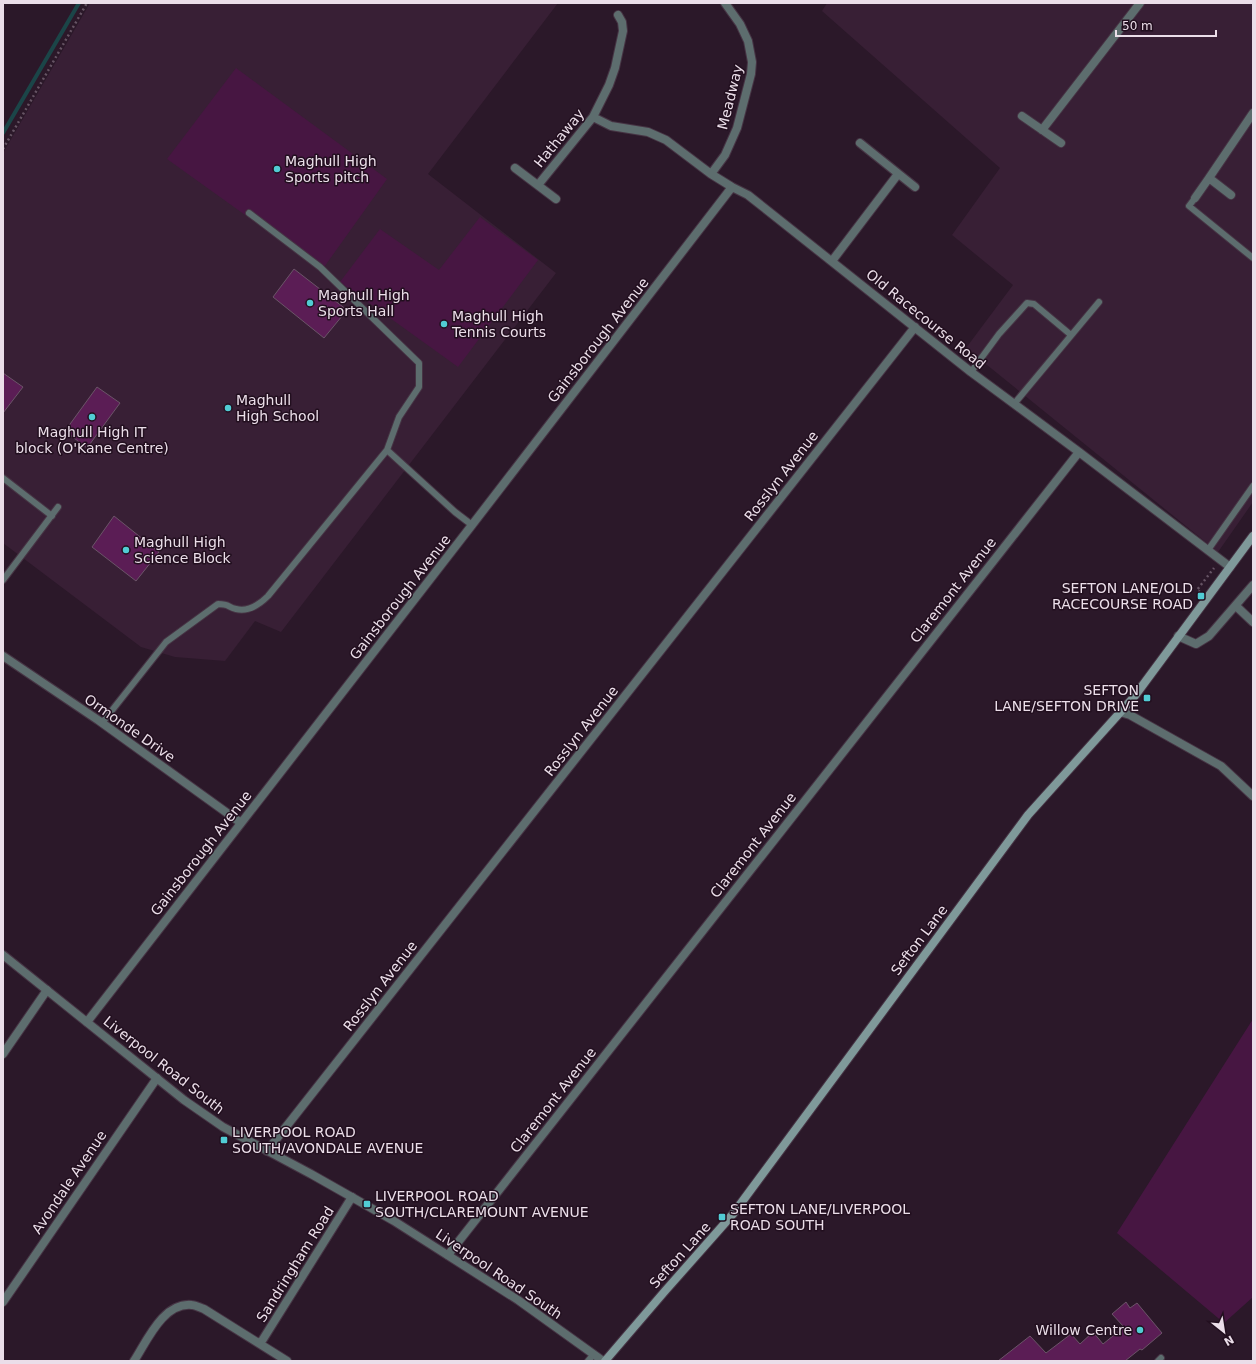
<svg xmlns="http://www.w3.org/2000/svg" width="1256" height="1364" font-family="'DejaVu Sans',sans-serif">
<rect width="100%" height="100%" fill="#2b1829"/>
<!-- built -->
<path fill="#381f35" d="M90,3H558L428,174L556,273L281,632L255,621L225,661L175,657L141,647L3,543V153Z
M827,3H1253V502L1218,552L966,348L1013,285L952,235L1000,168L822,11Z"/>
<!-- green -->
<path fill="#471642" d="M236,68L387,179L322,270L167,159Z
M480,217L538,260L458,367L340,282L380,229L439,270Z
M1253,1019V1297L1224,1323L1117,1233Z"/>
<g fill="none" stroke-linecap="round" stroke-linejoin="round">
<!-- stream -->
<path stroke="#1b4548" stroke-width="4" d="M3,133L79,3"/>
</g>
<!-- building -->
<path fill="#5b1d55" stroke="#6b5468" d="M294,269L347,310L324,338L273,297Z
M3,373L23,387L3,413Z
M97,387L120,403L87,448L65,431Z
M114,516L159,552L136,581L92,547Z
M1126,1302L1130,1308L1137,1303L1162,1333L1142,1350L1140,1349L1125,1361H998L1030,1336L1046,1353L1071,1334L1080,1344L1093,1332L1103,1344L1124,1327L1112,1314Z"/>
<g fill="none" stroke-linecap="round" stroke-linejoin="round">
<defs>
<path id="service" d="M1195,198L1189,206L1253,258
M249,213L320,267L419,363V387L399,417L387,450L455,512L472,525
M971,372L999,334L1027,303L1034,304L1071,335
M1014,404L1099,302
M3,478L52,516
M1208,550L1253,486
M3,580L58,507
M102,723L166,642L218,604C230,604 227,607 236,609C248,612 260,604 268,596L387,450
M588,1361L594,1354
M1158,1361L1161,1358"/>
<path id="minor" d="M1022,116L1061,143
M593,117L611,126L648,132L666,140L711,174L732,187L748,195L971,372L1079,452L1230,567
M1042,130L1140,3
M860,143L915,187
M515,168L556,199
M711,174L725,155L737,128L751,74L752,62L748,41L740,24L725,3
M1209,178L1253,113
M538,185L593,117L609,85L615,68L623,31L622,22L618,15
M1195,198L1209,178L1231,195
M832,261L898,174
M1236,606L1253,622
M1178,636L1196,644L1209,636L1253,585
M3,656L98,720L241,823
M1120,712L1130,715L1221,766L1253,796
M87,1022L472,525L732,187
M3,1054L47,990
M267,1151L915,327
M448,1255L1079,452
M3,1302L157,1078
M260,1344L352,1197
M134,1361C147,1341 163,1302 192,1305C196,1305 200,1308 204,1309L287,1361"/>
<path id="tertiary" d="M3,955L184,1100L223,1127L311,1174L394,1221L518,1300L603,1361"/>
<path id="secondary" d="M605,1361L665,1291L733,1214L1028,815L1134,697L1253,536"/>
</defs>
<!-- service casing -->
<use href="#service" stroke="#463444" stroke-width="8"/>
<!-- minor casing -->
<use href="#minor" stroke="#463444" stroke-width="10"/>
<!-- tertiary casing -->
<use href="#tertiary" stroke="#463444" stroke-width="10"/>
<!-- secondary casing -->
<use href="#secondary" stroke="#463444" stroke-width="10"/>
<!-- path -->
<path stroke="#665464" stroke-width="2.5" stroke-dasharray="2 3" stroke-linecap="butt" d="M3,149L87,3
M1200,592L1197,590L1214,568"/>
<!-- service -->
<use href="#service" stroke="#5d6d6e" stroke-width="6"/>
<!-- minor -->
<use href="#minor" stroke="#5d6d6e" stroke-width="8"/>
<!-- tertiary -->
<use href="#tertiary" stroke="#5d6d6e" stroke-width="8"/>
<!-- secondary -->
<use href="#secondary" stroke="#7f999a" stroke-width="8"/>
</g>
<!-- markers -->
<g fill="#51ccd4" stroke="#220f1f" stroke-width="1.5">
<circle cx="277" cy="169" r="4"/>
<circle cx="310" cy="303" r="4"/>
<circle cx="444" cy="324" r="4"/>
<circle cx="228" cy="408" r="4"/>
<circle cx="92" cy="417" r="4"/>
<circle cx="126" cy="550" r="4"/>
<rect x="1197" y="592" width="8" height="8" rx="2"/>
<rect x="1143" y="694" width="8" height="8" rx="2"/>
<rect x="220" y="1136" width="8" height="8" rx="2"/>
<rect x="363" y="1200" width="8" height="8" rx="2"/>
<rect x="718" y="1213" width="8" height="8" rx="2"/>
<circle cx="1140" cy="1330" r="4"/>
</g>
<g text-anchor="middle" stroke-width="3" stroke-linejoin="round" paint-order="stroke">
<!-- street labels -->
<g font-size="14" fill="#ebdee9" stroke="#220f1f">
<text transform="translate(730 97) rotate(-76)" y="5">Meadway</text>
<text transform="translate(559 138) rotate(-51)" y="5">Hathaway</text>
<text transform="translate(926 319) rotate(39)" y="5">Old Racecourse Road</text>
<text transform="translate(598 340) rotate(-52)" y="5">Gainsborough Avenue</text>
<text transform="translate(781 476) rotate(-52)" y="5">Rosslyn Avenue</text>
<text transform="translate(953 590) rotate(-52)" y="5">Claremont Avenue</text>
<text transform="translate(400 597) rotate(-52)" y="5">Gainsborough Avenue</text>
<text transform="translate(130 728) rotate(35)" y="5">Ormonde Drive</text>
<text transform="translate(581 731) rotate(-52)" y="5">Rosslyn Avenue</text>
<text transform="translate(753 845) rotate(-52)" y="5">Claremont Avenue</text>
<text transform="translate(201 853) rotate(-52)" y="5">Gainsborough Avenue</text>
<text transform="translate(919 940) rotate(-53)" y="5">Sefton Lane</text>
<text transform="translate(380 986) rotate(-52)" y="5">Rosslyn Avenue</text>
<text transform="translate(164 1065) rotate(38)" y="5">Liverpool Road South</text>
<text transform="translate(553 1100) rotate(-52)" y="5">Claremont Avenue</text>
<text transform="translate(69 1182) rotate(-56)" y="5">Avondale Avenue</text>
<text transform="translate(680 1255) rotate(-48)" y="5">Sefton Lane</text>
<text transform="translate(295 1264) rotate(-58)" y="5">Sandringham Road</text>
<text transform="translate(499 1274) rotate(34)" y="5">Liverpool Road South</text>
</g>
<!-- poi labels -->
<g font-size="14" fill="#ebdee9" stroke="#220f1f" text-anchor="start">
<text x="285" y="166">Maghull High<tspan x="285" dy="16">Sports pitch</tspan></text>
<text x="318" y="300">Maghull High<tspan x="318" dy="16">Sports Hall</tspan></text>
<text x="452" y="321">Maghull High<tspan x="452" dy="16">Tennis Courts</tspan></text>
<text x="236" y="405">Maghull<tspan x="236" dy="16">High School</tspan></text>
<text x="92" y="437" text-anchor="middle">Maghull High IT<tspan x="92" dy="16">block (O'Kane Centre)</tspan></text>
<text x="134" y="547">Maghull High<tspan x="134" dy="16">Science Block</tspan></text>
<text x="1193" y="593" text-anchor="end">SEFTON LANE/OLD<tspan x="1193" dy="16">RACECOURSE ROAD</tspan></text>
<text x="1139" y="695" text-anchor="end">SEFTON<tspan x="1139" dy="16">LANE/SEFTON DRIVE</tspan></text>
<text x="232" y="1137">LIVERPOOL ROAD<tspan x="232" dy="16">SOUTH/AVONDALE AVENUE</tspan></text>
<text x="375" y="1201">LIVERPOOL ROAD<tspan x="375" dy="16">SOUTH/CLAREMOUNT AVENUE</tspan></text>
<text x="730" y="1214">SEFTON LANE/LIVERPOOL<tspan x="730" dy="16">ROAD SOUTH</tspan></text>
<text x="1132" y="1335" text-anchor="end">Willow Centre</text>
</g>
</g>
<!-- border -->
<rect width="1256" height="1364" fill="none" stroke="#ebdee9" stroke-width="8"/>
<!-- north arrow -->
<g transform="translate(1224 1332) rotate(150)" stroke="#220f1f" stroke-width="3" paint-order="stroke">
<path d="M0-3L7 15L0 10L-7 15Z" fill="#ebdee9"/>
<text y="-6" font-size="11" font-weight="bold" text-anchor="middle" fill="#ebdee9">N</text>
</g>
<!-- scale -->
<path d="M1116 30v6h100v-6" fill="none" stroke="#ebdee9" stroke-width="2"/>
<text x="1122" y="30" font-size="12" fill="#ebdee9" stroke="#220f1f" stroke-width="3" paint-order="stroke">50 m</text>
</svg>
